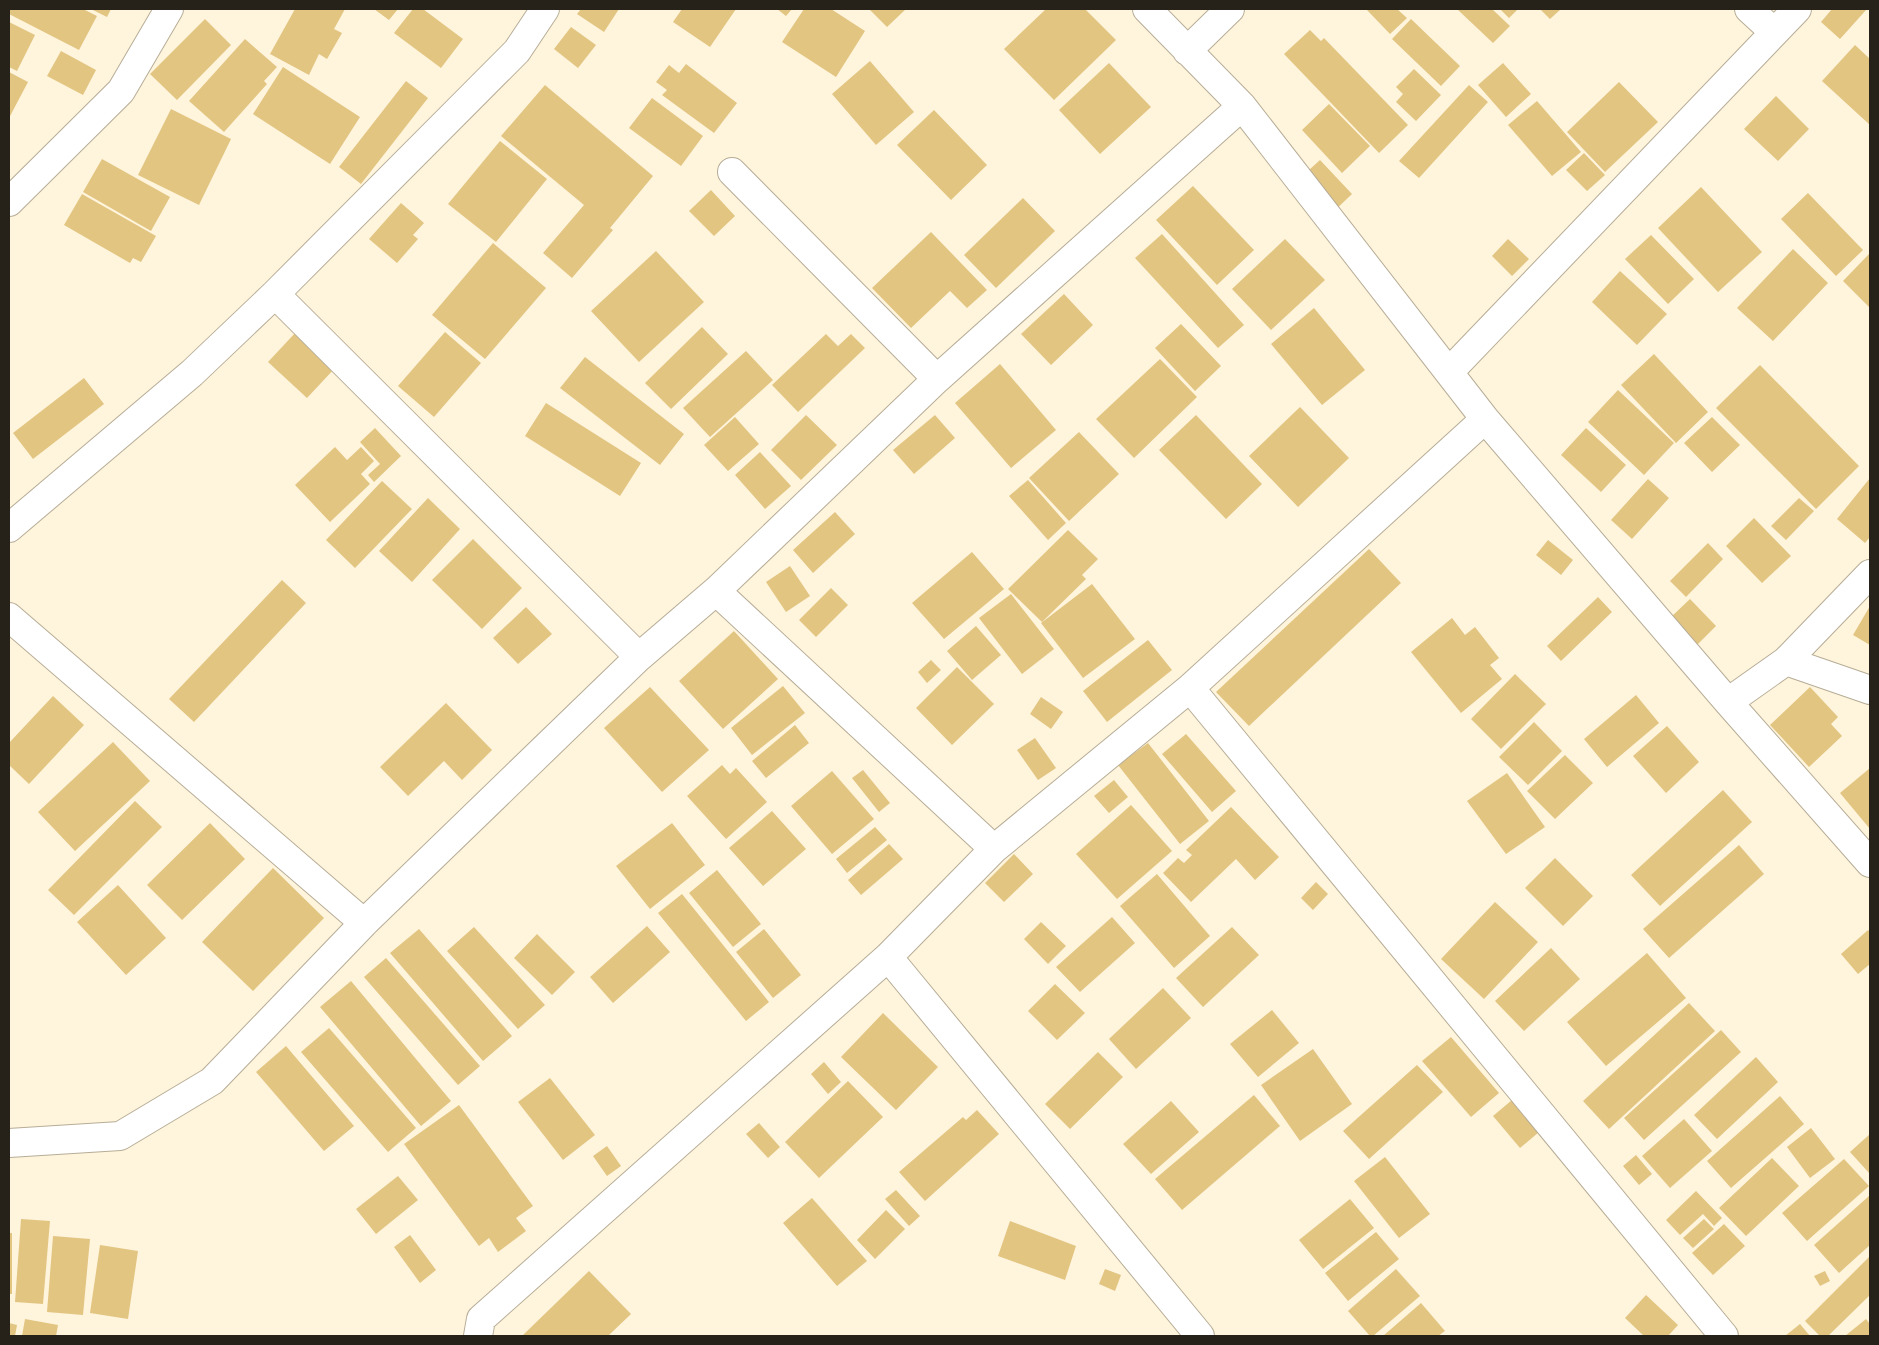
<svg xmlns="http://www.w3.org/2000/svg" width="1879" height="1345" font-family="Figtree,sans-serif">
<rect width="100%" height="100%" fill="#fff4dc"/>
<!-- building -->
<path fill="#e3c582" d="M9,9H83L97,16L79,50L9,14Z
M91,9H111L107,17Z
M295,9H345L334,29L342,33L327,59L319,54L309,75L270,54Z
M374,9H398L389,20Z
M413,9H423L463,39L441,68L394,33Z
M581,9H619L604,32L577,14Z
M682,9H736L710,47L673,22Z
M777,9H792L786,16Z
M804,9H831L865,31L836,77L782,42Z
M869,9H906L887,27Z
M1046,9H1085L1116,40L1054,100L1004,49Z
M1366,9H1397L1407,18L1390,34Z
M1457,9H1492L1510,26L1493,43Z
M1500,9H1518L1509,18Z
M1540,9H1561L1550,19Z
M1832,9H1867L1840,39L1821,22Z
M205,19L231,45L177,100L150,74Z
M1411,19L1460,66L1441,86L1392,39Z
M9,22L35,35L17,71L9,67Z
M571,27L596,45L578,68L554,49Z
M1310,30L1321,41L1324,38L1408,125L1379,153L1284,54Z
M245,39L277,67L264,81L267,84L224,132L189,101Z
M1855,45L1870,59V125L1822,81Z
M61,51L96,70L83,95L47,76Z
M870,61L914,112L876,145L832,94Z
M1109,63L1151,107L1100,154L1059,110Z
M1503,63L1531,94L1506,117L1478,85Z
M686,64L737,103L714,133L662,95L667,90L656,82L669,65L679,73Z
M283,67L360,117L330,164L253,114Z
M1414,69L1441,95L1416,121L1396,102L1403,94L1396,87Z
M9,72L28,82L9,118Z
M406,81L428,98L361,184L339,167Z
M1619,82L1658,122L1605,172L1567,132Z
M545,85L653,176L610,228L613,230L572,278L543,253L584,205L501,136Z
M1469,85L1488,102L1419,178L1399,161Z
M1776,96L1809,129L1778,161L1744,129Z
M652,98L703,136L681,166L629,128Z
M1537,101L1581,152L1552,176L1508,125Z
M1329,104L1370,146L1342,173L1302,130Z
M171,109L231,139L199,205L138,175Z
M934,110L987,165L951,200L897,145Z
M500,141L547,179L496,242L448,204Z
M1584,153L1605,175L1587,191L1566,170Z
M102,159L170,197L151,231L83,192Z
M1320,160L1352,194L1331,214L1298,180Z
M1193,186L1254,250L1217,285L1156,220Z
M1701,187L1762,252L1718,292L1658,228Z
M711,190L735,216L714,236L689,211Z
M1808,193L1863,250L1836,276L1781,219Z
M82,194L156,236L141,262L133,258L130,263L64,225Z
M1023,198L1055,231L996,288L964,255Z
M401,203L424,223L413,235L418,239L397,263L369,239Z
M931,232L987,290L967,308L950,291L911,328L872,288Z
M1162,234L1244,325L1218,348L1135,258Z
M1651,235L1694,279L1668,304L1625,259Z
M1285,239L1325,280L1271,330L1232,289Z
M1508,239L1529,259L1512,276L1492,256Z
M493,243L546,288L485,359L432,315Z
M1793,249L1828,283L1773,341L1737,308Z
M656,251L704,302L639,362L591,311Z
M1870,253V308L1843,281Z
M1620,271L1667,314L1637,345L1592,302Z
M1064,294L1093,325L1051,365L1021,334Z
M1314,308L1365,370L1322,405L1271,344Z
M1181,324L1221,366L1195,391L1155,348Z
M702,327L728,354L671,409L645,383Z
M296,332L335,368L307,398L268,362Z
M445,332L481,363L434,417L398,386Z
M826,334L838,346L851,334L865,348L798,412L772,385Z
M746,351L773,380L710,437L683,408Z
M1654,354L1708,412L1676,443L1621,385Z
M585,357L684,434L660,465L560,388Z
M1160,359L1197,397L1134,458L1096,419Z
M1000,364L1056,430L1011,468L955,403Z
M1760,365L1859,466L1816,509L1716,408Z
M84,378L104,404L33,459L13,433Z
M1618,390L1674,443L1644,475L1588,422Z
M546,403L641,463L620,496L525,436Z
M1300,407L1349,458L1298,507L1249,456Z
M806,415L837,445L801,480L771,450Z
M935,415L955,438L914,474L893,450Z
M1196,415L1262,484L1226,519L1159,450Z
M735,417L759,444L728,471L704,445Z
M1712,417L1740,445L1712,472L1684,443Z
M375,428L401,456L374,482L368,475L380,464L360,442Z
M1586,428L1626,465L1601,492L1561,455Z
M1079,432L1119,474L1069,521L1029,478Z
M335,447L347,460L361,447L374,461L361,474L370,484L330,522L295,485Z
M760,452L791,486L765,509L735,475Z
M1870,478V537L1865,543L1837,519Z
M1648,479L1669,498L1632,539L1611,520Z
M1028,480L1066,523L1048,540L1009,496Z
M382,481L412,509L355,568L326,540Z
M428,498L460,529L412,582L379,551Z
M1799,498L1814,511L1786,540L1771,526Z
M835,512L855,534L813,573L793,550Z
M1754,518L1791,556L1762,583L1726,546Z
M1068,530L1098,559L1082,575L1086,579L1042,622L1008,589Z
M473,539L522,588L482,629L432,580Z
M1548,540L1573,560L1561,575L1536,555Z
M1708,543L1723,559L1686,597L1670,581Z
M1369,549L1401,583L1249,726L1216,692Z
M972,552L1004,589L944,639L912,603Z
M790,566L810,596L786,612L766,582Z
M282,580L306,603L194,722L169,699Z
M1092,584L1135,639L1083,678L1041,623Z
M831,588L848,605L816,637L799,620Z
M1011,594L1054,649L1022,674L979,618Z
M1598,597L1612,612L1561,661L1547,646Z
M1690,599L1716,626L1697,645L1670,618Z
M1870,606V645L1853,635Z
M526,607L552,634L518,664L493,638Z
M1452,618L1465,635L1475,627L1499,658L1490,665L1502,679L1461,713L1411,652Z
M976,626L1001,655L972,680L947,651Z
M734,631L778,679L723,729L679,681Z
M1148,640L1172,670L1107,722L1083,691Z
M931,660L941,670L927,683L918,672Z
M957,667L994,704L952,745L916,708Z
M1515,674L1546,704L1501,749L1471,719Z
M783,686L805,713L752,755L731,728Z
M650,687L709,750L662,792L604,728Z
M1810,687L1838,717L1831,724L1842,736L1809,767L1770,725Z
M1636,695L1659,723L1607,767L1584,739Z
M53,696L84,725L29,784L9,765V743Z
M1041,697L1063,712L1051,729L1030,714Z
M446,703L492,750L462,780L444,761L408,796L380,767Z
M1534,722L1562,751L1528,785L1499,757Z
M795,725L809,743L766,778L752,761Z
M1667,726L1699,762L1666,793L1633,756Z
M1186,734L1236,791L1212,812L1162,754Z
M1035,738L1056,768L1038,780L1017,750Z
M113,742L150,781L75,851L38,812Z
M1148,743L1209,821L1180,844L1118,765Z
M1565,755L1593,783L1555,819L1527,791Z
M722,765L730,774L736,768L767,802L726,839L687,796Z
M1870,768V829L1840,793Z
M863,770L890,803L879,812L852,778Z
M832,771L874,819L832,854L791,806Z
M1507,773L1545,827L1506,854L1467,801Z
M1114,780L1128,797L1109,813L1094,796Z
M1723,790L1752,822L1660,906L1631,875Z
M135,801L162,827L74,915L48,890Z
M1131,805L1172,851L1117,899L1076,854Z
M1231,807L1279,857L1255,880L1236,859L1191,902L1163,873L1178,858L1184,863L1192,855L1186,850Z
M772,811L806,849L763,886L729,848Z
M210,823L245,859L182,920L147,885Z
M672,823L705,865L650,909L616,866Z
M875,827L887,840L847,873L836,859Z
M889,844L903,859L861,895L848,880Z
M1739,845L1764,874L1669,958L1643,929Z
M1014,854L1033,874L1004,902L985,883Z
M1555,858L1593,896L1563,926L1525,888Z
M273,868L324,918L253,991L202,942Z
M717,870L761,924L733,947L689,893Z
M1157,874L1210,936L1174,968L1120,906Z
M1316,882L1328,894L1313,910L1301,898Z
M118,885L166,938L126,975L77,922Z
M682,894L769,1002L746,1021L658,913Z
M1495,902L1538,942L1484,999L1441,959Z
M1112,917L1135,943L1080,992L1056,967Z
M1041,922L1066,946L1048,964L1024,939Z
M647,926L670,952L613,1003L590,977Z
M474,927L545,1005L518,1029L447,951Z
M1232,927L1259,955L1203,1007L1176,978Z
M419,929L512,1036L483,1061L390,953Z
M764,929L801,975L773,998L736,952Z
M1868,930L1870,932V964L1858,974L1841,954Z
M537,934L575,972L552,995L514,958Z
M1551,948L1580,979L1524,1031L1495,1001Z
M1647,953L1686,998L1606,1066L1567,1022Z
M386,958L480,1066L458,1085L364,977Z
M351,981L451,1101L421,1126L320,1007Z
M1055,984L1085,1013L1057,1040L1028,1011Z
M1163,988L1191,1018L1136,1069L1109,1039Z
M1689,1003L1715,1031L1609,1129L1583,1101Z
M1272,1010L1299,1043L1258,1077L1230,1044Z
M883,1013L938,1067L896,1110L841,1057Z
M329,1028L416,1128L388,1152L301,1052Z
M1721,1030L1741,1052L1644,1140L1624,1118Z
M1451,1037L1499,1093L1471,1117L1422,1061Z
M286,1046L354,1126L324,1151L256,1072Z
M1313,1049L1352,1104L1300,1141L1261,1085Z
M1098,1052L1123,1077L1070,1129L1045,1104Z
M1756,1057L1778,1082L1717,1139L1694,1115Z
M824,1062L841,1082L828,1094L811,1074Z
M1417,1065L1443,1092L1369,1159L1343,1131Z
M550,1078L595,1135L563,1160L518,1102Z
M848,1081L883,1117L819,1178L785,1142Z
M1254,1095L1280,1126L1182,1210L1155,1179Z
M1780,1096L1804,1124L1731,1188L1707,1161Z
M1512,1100L1539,1132L1520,1148L1493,1116Z
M1171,1101L1199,1132L1151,1174L1123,1144Z
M459,1105L533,1206L516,1218L526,1231L498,1252L489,1238L479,1246L404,1144Z
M977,1110L999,1134L925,1201L899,1172L963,1117L966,1120Z
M1684,1119L1712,1151L1670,1188L1642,1156Z
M759,1123L780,1147L768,1158L746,1134Z
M1811,1128L1835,1159L1810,1178L1787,1147Z
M1870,1134V1174L1850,1152Z
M607,1146L621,1166L607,1176L593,1156Z
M1636,1155L1652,1174L1639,1185L1623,1166Z
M1385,1157L1430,1214L1399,1238L1354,1181Z
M1772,1158L1799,1186L1746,1236L1719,1208Z
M1844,1159L1869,1186L1807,1241L1782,1213Z
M398,1176L418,1200L376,1234L356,1209Z
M896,1190L920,1216L909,1226L885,1199Z
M1696,1191L1722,1218L1714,1226L1703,1214L1680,1235L1666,1220Z
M1869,1196L1870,1245L1839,1273L1814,1245Z
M812,1198L867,1261L837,1286L783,1223Z
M1350,1199L1374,1228L1323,1269L1299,1240Z
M886,1210L905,1229L875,1259L857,1240Z
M21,1219L50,1221L43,1304L15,1302Z
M1704,1219L1714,1229L1693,1248L1683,1238Z
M1010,1221L1076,1246L1065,1280L998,1256Z
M1724,1224L1745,1246L1713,1275L1692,1253Z
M1376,1232L1399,1259L1348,1301L1325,1273Z
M9,1233H12V1294H9Z
M410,1235L436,1270L420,1283L394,1247Z
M53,1236L90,1239L83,1315L47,1312Z
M100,1245L138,1251L128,1319L90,1313Z
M1870,1256V1295L1828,1336H1820L1805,1321Z
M1105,1269L1121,1275L1115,1291L1099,1284Z
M1396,1269L1420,1296L1373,1336H1370L1348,1311Z
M589,1271L631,1314L608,1336H522Z
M1825,1271L1830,1281L1820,1286L1814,1276Z
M1646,1295L1678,1325L1668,1336H1644L1625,1318Z
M1421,1303L1445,1331L1438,1336H1383Z
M25,1319L58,1325L56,1336H22Z
M1866,1319L1870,1324V1336H1845Z
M9,1323L17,1325L15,1336H9Z
M1800,1324L1810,1336H1785Z"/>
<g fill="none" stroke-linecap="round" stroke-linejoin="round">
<defs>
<path id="minor" d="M1147,9L1242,106L1485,419L1728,702L1870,863
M1749,9L1774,32
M1187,51L1230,9
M732,172L937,379
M9,202L121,91L169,9
M275,294L639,657L716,591L994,849L1190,688L1485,419
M1449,372L1797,9
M9,528L192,373L275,294L517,51L545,9
M716,591L937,379L1242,106
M9,617L364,923
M1786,661L1870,690
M1190,688L1724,1336
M1728,702L1786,661L1870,574
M888,957L1200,1336
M9,1143L120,1136L212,1081L364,923L639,657
M478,1336L481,1319L888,957L994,849"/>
</defs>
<!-- minor casing -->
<use href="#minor" stroke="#b7ad97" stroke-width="30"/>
<!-- minor -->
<use href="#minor" stroke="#fff" stroke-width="28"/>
</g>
<!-- border -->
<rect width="1879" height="1345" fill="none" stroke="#262219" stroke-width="20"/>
</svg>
